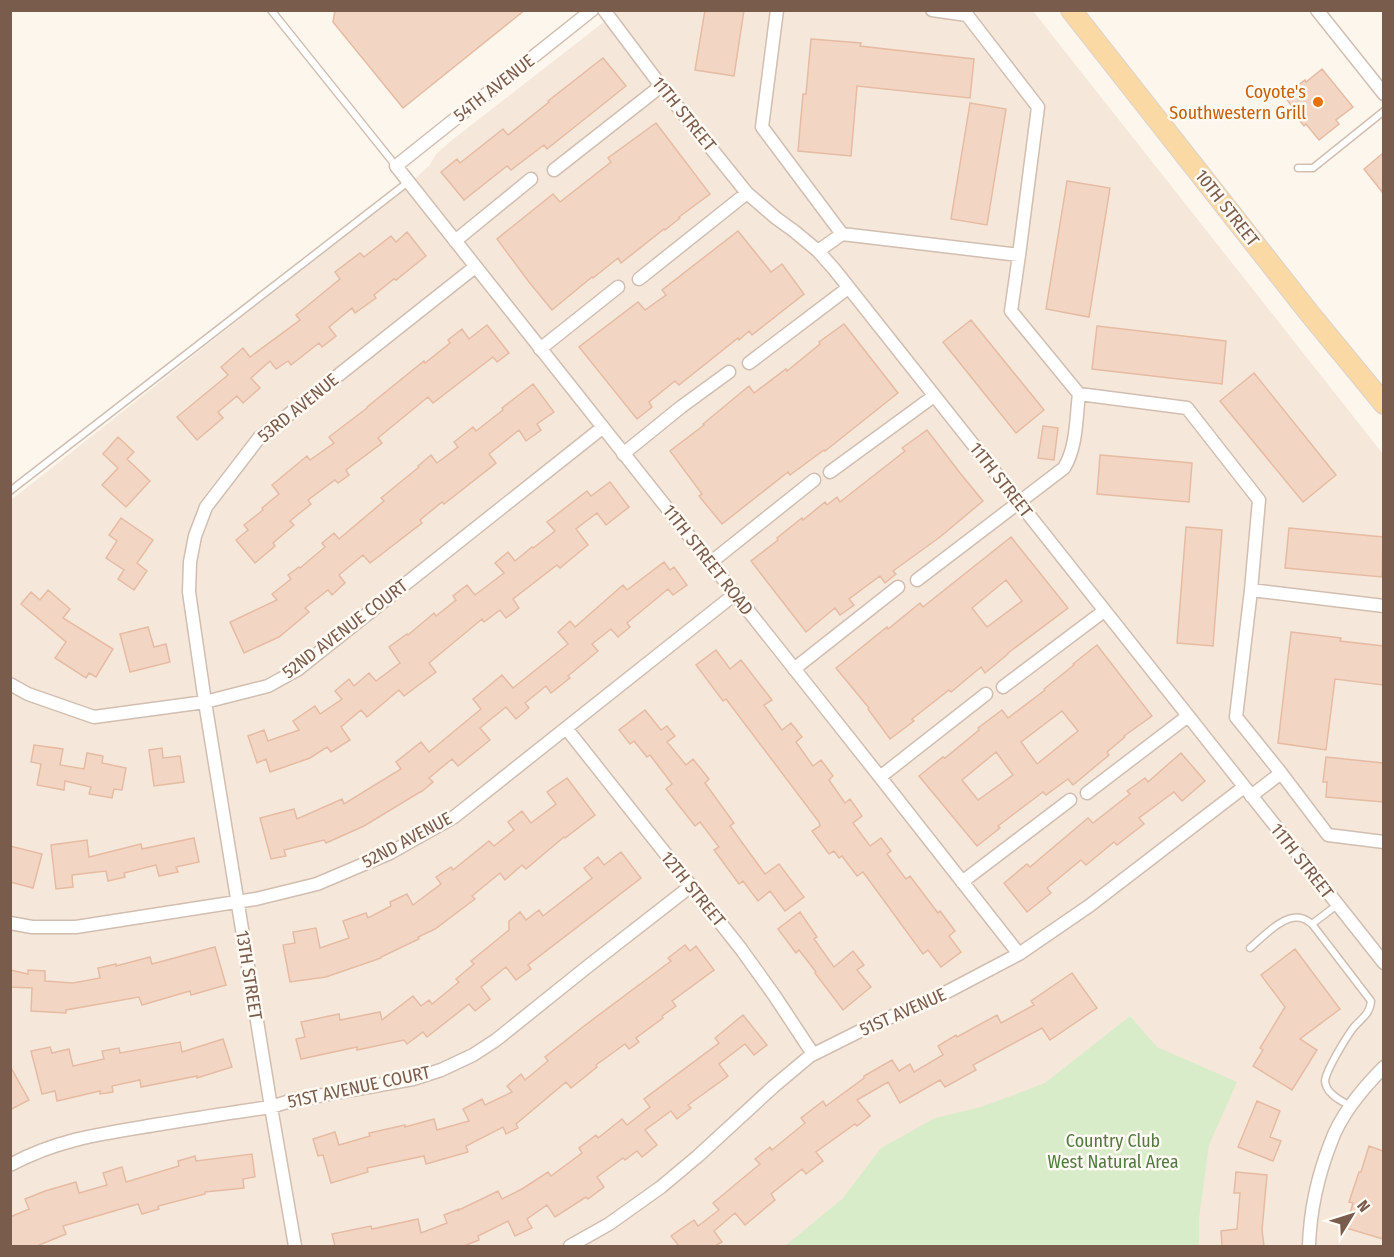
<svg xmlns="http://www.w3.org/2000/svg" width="1394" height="1257" font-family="'Fira Sans Condensed',sans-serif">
<rect width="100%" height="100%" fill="#fdf6ec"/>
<!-- residential -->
<path fill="#f5e8da" d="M618,11H1033L1383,454V1246H11V500L400,192L429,166L436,154L452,140Z"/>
<!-- green -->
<path fill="#d8ecc9" d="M1130,1016L1157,1047L1237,1082L1209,1145L1199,1219V1246H785L843,1198L881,1148L935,1118L981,1107L1045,1083Z"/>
<!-- building -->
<path fill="#f3d5c3" stroke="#e6bba3" stroke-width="1.5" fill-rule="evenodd" d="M335,10H525L403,108L333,22Z
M705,10H744L734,76L695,70Z
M811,39L861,43L860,46L974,59L970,98L857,86L851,156L798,151L803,94H806Z
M603,58L626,86L547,149L544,145L511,170L507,166L464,200L441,172L457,159L460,163L503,129L508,135L549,102L548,101Z
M1322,69L1353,107L1336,120L1339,124L1319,140L1306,124L1304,126L1295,115L1297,113L1284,96L1305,80L1306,82Z
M970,103L1006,109L987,225L951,219Z
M656,123L710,194L679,217L680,218L665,230L664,229L621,263L618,258L593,278L592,277L552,310L529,282L497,239L553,194L560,202L611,162L608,158Z
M1383,153V193L1364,169Z
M1067,181L1110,188L1089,317L1046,309Z
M738,231L771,272L782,264L804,294L752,335L749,331L739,340L738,338L679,385L675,381L649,402L652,407L637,419L579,347L638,302L645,310L666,295L662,290Z
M407,232L426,256L396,280L394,279L374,295L376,298L355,313L352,308L329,327L336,336L322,347L319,343L291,365L288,361L276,369L270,361L251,378L260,388L243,403L237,396L218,412L223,418L197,440L177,417L228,375L221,367L243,348L250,357L300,320L296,315L340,279L335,272L360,253L364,257L391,236L396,242Z
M971,320L1044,410L1016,433L943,342Z
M844,324L898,393L825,451L824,450L790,475L788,472L722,524L699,496L702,494L670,451L704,425L703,424L749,386L754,393L786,369L787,371L820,344L819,342Z
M487,325L509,353L497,362L493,357L433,403L428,397L378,438L382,443L346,470L349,475L338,483L335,480L308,500L311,504L290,521L294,525L273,543L275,546L255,563L236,540L248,530L244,525L263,510L262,508L279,494L272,485L307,456L310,460L334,443L329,437L367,408V407L424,361L425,363L450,343L448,340L462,329L469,339Z
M1097,326L1226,341L1222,384L1092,369Z
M1254,373L1336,475L1303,502L1220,401Z
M533,384L554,412L537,424L541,430L526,441L519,430L489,454L496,463L444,504L442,502L420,520L422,523L370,563L363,555L339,575L345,583L332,595L328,590L305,608L309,612L279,637L244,653L230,622L277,600L272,594L291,579L288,575L299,567L300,568L325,547L322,543L334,533L339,539L384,501L381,498L419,467L418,466L431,455L437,463L458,447L454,442L473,427L476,431L503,410L502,408Z
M1043,426L1058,428L1054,460L1038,458Z
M927,430L960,473L983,501L940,537L893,571L896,574L885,583L880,576L849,599L854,605L840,615L835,608L806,632L751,561L778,540L777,538L802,518L803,520L825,502L827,505L837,497L840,502L905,451L902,448Z
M118,437L134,452L127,459L150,481L126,507L102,485L118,468L103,454Z
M1100,455L1192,463L1189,502L1097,494Z
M610,482L629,507L606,525L597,513L576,529L588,545L560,568L557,565L513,599L519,608L506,618L500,610L484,622L482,619L429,663L436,672L404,696L399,690L367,717L361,710L341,727L350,740L331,752L327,747L310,758L270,772L266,759L257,763L248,736L264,730L268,741L299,730L293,721L315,706L320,714L342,699L335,691L349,679L354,686L369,673L376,681L400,663L389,647L407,634L408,635L434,613L436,616L456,600L453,596L467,585L475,595L504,573L495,563L508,552L515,561L532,547L533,548L555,531L547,522L587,491L591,496Z
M121,518L153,540L137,563L147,571L134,590L118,579L124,570L106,558L117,541L109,535Z
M1186,527L1222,530L1213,646L1177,643Z
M1289,528L1383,537L1382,577L1285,568Z
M1011,537L1068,608L1008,653V654L985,673L981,667L951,692L949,690L912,719L914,721L890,739L868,709L869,708L836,668L887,627L888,629L920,603L923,607ZM1006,580L1022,601L987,627L972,608Z
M664,562L670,570L674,567L687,585L673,595L668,589L627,623L630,627L618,637L611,629L592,644L598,651L568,676L570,678L551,693L546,686L525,703L529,708L516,719L506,707L480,728L490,740L458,766L452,759L429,778L433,782L421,792H420L364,826L326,843L324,840L284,850L286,856L271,859L260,818L294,809L297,819L342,799L344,804L401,769L396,762L421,742L429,752L481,709L473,699L502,675L513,688L568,644L558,632L570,621L575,627L623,585L627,590Z
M48,590L70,609L63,618L113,649L96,677L89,673L86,678L55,658L66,642L21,604L31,592L40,600Z
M148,627L154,647L166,644L170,662L130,672L120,634Z
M1291,632L1341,638L1340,641L1383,646V685L1335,679L1326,750L1278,743Z
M1097,645L1152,716L1124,736L1125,737L1107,752L1109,755L1073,785L1068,779L1046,795L1043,792L998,826L1000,828L977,846L919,776L943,757L945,758L979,730L978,728L1002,710L1008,718L1045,690L1044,689L1074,665L1073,664ZM1062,711L1078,731L1037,764L1021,742ZM996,752L1013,775L978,800L962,780Z
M716,650L730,669L741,660L772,700L764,705L782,730L791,723L802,737L796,742L813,766L821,760L833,776L829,780L845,803L850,799L862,816L853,823L870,846L881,838L891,851L887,854L906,879L910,876L938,913L940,911L955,931L949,936L961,952L941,967L928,950L923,954L863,872L857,876L842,856L839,858L834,851L829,854L812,831L820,826L819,822L726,699L723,701L696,665Z
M645,710L661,730L667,726L675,736L667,742L686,765L693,759L709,779L705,783L734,823L730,826L765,874L779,864L804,897L785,911L770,891L758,901L743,881L739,884L714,850L719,847L700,822L695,826L666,789L672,784L650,755L647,757L634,741L630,744L619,730Z
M34,745L63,749L60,765L84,769L87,753L103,756L102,763L126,768L122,790L114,789L112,798L89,794L91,787L65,781L64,790L37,785L41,764L31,762Z
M162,748L163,758L180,756L184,782L154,786L149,750Z
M1181,753L1205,781L1182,801L1174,792L1139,818L1144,824L1117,845L1114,842L1086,865L1081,860L1047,888L1051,893L1027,912L1004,883L1027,864L1030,867L1088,818L1093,823L1130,794L1127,791L1145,778L1148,782Z
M1326,757L1383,763V802L1326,797L1327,782H1323Z
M567,778L595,815L565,838L564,837L526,869L522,865L505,880L500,873L472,896L475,899L435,929L418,937L419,939L381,957V958L326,977L290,982L283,945L295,943L293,932L316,928L320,948L349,938L343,921L366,913L368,918L391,906L390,902L407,894L413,905L441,884L436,877L451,867L453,870L489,841L494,846L514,830L508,822L522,811L531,823L556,804L547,792Z
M194,838L199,862L176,867L178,872L159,876L156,865L124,873L125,877L108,881L106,871L72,875L73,887L56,889L51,845L87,840L89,857L141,844L142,849Z
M10,846L42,854L33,888L10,882Z
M621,852L641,878L528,965L531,969L516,980L506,967L481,987L490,999L475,1011L469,1004L427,1037L423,1032L407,1044L404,1040L357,1050V1047L301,1059L296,1039L305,1037L301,1022L339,1014L340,1020L380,1012L382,1020L413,996L421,1006L429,1000L432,1004L459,982L456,979L474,964L471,961L509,930V921L520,912L526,920L539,910L543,916L592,878L584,868L598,857L604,865Z
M800,912L817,937L814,939L834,967L853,951L864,965L857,970L871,987L843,1010L815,973L816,972L799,950L796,953L778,929Z
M685,945L690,951L696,946L714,970L672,1001L676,1006L662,1016L663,1018L636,1038L639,1042L629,1049L625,1044L596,1065L597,1067L571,1088L566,1082L516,1124L518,1128L506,1134L503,1127L466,1146L468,1152L426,1164L424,1156L367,1168L368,1172L331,1183L323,1155L318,1156L313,1139L335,1132L339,1145L370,1136L369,1133L405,1125V1127L434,1119L437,1130L469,1121L463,1109L482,1099L485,1105L512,1092L507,1086L521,1074L525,1080L548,1061L545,1057L584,1026L671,961L668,958Z
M215,947L226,985L191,995L190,991L142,1005L139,997L66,1010V1013L31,1011L32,988L10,987V970L28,974V970L45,971V981L73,983L100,978L98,968L116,964V966L150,957L152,964Z
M1295,949L1340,1009L1300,1039L1317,1050L1292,1090L1253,1066L1263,1050L1260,1048L1285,1007L1261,975Z
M1072,973L1097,1008L1050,1040L1042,1028L973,1065L976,1070L945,1087L940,1080L900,1103L888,1082L857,1100L870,1116L857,1126L855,1124L816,1152L823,1161L806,1174L802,1169L771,1194L775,1200L745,1225L735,1213L714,1231L722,1242L715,1246H679L671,1236L694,1220L698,1226L719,1210L713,1203L760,1164L755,1159L770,1147L772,1150L805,1123L801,1118L823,1101L826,1106L864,1078V1076L892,1060L899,1071L910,1064L914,1072L943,1055L938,1046L956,1035L957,1037L997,1015L1001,1023L1034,1005L1031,1001Z
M743,1015L767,1045L754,1055L745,1044L719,1064L728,1076L688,1105L691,1108L677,1119L671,1111L645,1130L657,1145L642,1157L637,1151L625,1160L623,1158L597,1177L604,1187L588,1199L586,1197L555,1217L547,1205L527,1219L532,1228L515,1236L508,1221L478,1236L479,1240L464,1246H335L332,1234L371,1226L372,1229L418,1219L421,1233L447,1223L444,1215L459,1209V1210L498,1191L502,1199L522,1189L548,1172L551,1176L582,1153L579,1148L596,1135L598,1138L622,1119L627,1125L650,1107L644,1099L719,1043L715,1038Z
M223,1039L232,1067L197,1078V1076L141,1087L140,1080L112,1086L113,1092L100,1094V1091L57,1101L55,1091L42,1094L31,1051L50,1047L52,1053L69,1049L73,1066L104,1059L102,1051L119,1048L120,1053L180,1042L182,1052Z
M10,1066L29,1100L10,1110Z
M1257,1101L1280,1111L1270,1137L1281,1141L1273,1161L1238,1147Z
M1369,1146L1383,1151V1239L1346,1228L1353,1203L1349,1202L1359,1172H1361Z
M252,1154L255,1177L243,1179L244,1188L205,1192V1194L158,1206L159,1209L142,1214L138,1204L63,1226L66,1234L37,1246H10V1217L29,1209L25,1199L45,1191L76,1182L79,1193L107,1185L103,1173L122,1167L126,1182L179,1166L178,1161L195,1156L196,1161Z
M1236,1172L1267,1175L1262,1230L1264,1246H1222L1221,1231L1237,1229L1240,1193H1234Z"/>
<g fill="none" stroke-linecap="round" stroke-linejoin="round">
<defs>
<path id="lane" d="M271,10L396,166
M1298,168H1313L1384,111
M10,491L408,182
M1337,905L1312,924L1371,1001C1370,1014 1362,1018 1354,1027C1347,1036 1326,1070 1325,1081C1325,1084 1328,1091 1331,1093C1336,1099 1344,1102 1350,1106
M1250,948C1263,937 1286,911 1304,919C1307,920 1309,922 1312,924"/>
<path id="street" d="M592,10L396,166L880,777L1019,954
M604,10L661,86L747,193L776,218L794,231L818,251L834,269L1384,963
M777,10L762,127L842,234L1019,255
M932,10L967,15L1038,107L1019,255L1011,311L1079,394L1187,408L1259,500L1251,590L1236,717L1281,773L1328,835L1384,842
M1317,10L1384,94
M554,170L661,86
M455,241L531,179
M818,251L842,234
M639,279L747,193
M540,349L618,287
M749,363L848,288
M623,454L681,407L729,372
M830,472L934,396
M710,563L814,480
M917,580L1064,468C1077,447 1076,418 1079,394
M1251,590L1384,606
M794,669L898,587
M10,684L28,694L94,717L205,702L268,686L297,670L602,428
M1003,687L1104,611
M566,728L741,949L774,995L813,1054
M880,777L986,694
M1087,793L1188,716
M1251,796L1281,773
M962,882L1070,800
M10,923L32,927H76L256,899L317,884L390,853L454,817L735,594
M10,1165C60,1138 107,1133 161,1124C198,1118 234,1112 271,1107L290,1101L413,1079L441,1070L473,1055L496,1040L587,967L691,886
M295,1246L271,1107L205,702L189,592L190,562L195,536L206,507L259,438L475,267
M570,1246L609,1224L661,1187L698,1156L773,1087L810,1056L870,1026L941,995L1019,954L1089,906L1244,787
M1309,1246C1310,1212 1318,1175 1331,1142C1341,1114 1363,1088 1384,1067"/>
<path id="primary" d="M1071,10L1310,314L1384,404"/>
</defs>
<!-- lane casing -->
<use href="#lane" stroke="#d1beb0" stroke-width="9"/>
<!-- street casing -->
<use href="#street" stroke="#d1beb0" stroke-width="15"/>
<!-- primary casing -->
<use href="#primary" stroke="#dad1cd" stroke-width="22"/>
<!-- lane -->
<use href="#lane" stroke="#fff" stroke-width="6"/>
<!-- street -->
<use href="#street" stroke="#fff" stroke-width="12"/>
<!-- primary -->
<use href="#primary" stroke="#fbd9a5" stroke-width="20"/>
</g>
<!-- markers -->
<circle fill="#e8710a" stroke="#fffaf3" stroke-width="2" cx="1318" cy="102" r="6"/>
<g text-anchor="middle" stroke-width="5" stroke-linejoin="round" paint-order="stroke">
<!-- street labels -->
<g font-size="18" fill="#7a5c4d" stroke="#fffaf3">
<text transform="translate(494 88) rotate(-38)" y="6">54TH AVENUE</text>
<text transform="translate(684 114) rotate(51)" y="6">11TH STREET</text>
<text transform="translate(1227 208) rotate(52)" y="6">10TH STREET</text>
<text transform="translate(298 408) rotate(-39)" y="6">53RD AVENUE</text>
<text transform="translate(1001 480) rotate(52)" y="6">11TH STREET</text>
<text transform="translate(708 560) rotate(52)" y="6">11TH STREET ROAD</text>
<text transform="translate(345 629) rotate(-37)" y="6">52ND AVENUE COURT</text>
<text transform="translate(407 840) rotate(-28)" y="6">52ND AVENUE</text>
<text transform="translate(1302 861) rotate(52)" y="6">11TH STREET</text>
<text transform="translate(693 889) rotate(51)" y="6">12TH STREET</text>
<text transform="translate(249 975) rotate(81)" y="6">13TH STREET</text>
<text transform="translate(903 1012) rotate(-24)" y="6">51ST AVENUE</text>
<text transform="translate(359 1087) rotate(-12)" y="6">51ST AVENUE COURT</text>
</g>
<!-- food labels -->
<g font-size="18" fill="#c56008" stroke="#fffaf3" text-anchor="end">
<text x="1306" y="98">Coyote's<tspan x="1306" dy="21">Southwestern Grill</tspan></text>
</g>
<!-- park labels -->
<g font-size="18" fill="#537a41" stroke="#fffaf3">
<text x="1113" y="1147">Country Club<tspan x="1113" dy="21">West Natural Area</tspan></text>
</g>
</g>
<!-- border -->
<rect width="1394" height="1257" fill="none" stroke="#7a5c4d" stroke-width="24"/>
<!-- north arrow -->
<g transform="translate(1352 1215) rotate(52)" stroke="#fffaf3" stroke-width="4.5" paint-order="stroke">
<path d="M0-4.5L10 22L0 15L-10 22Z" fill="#7a5c4d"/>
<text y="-9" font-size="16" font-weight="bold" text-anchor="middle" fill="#7a5c4d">N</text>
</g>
</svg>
